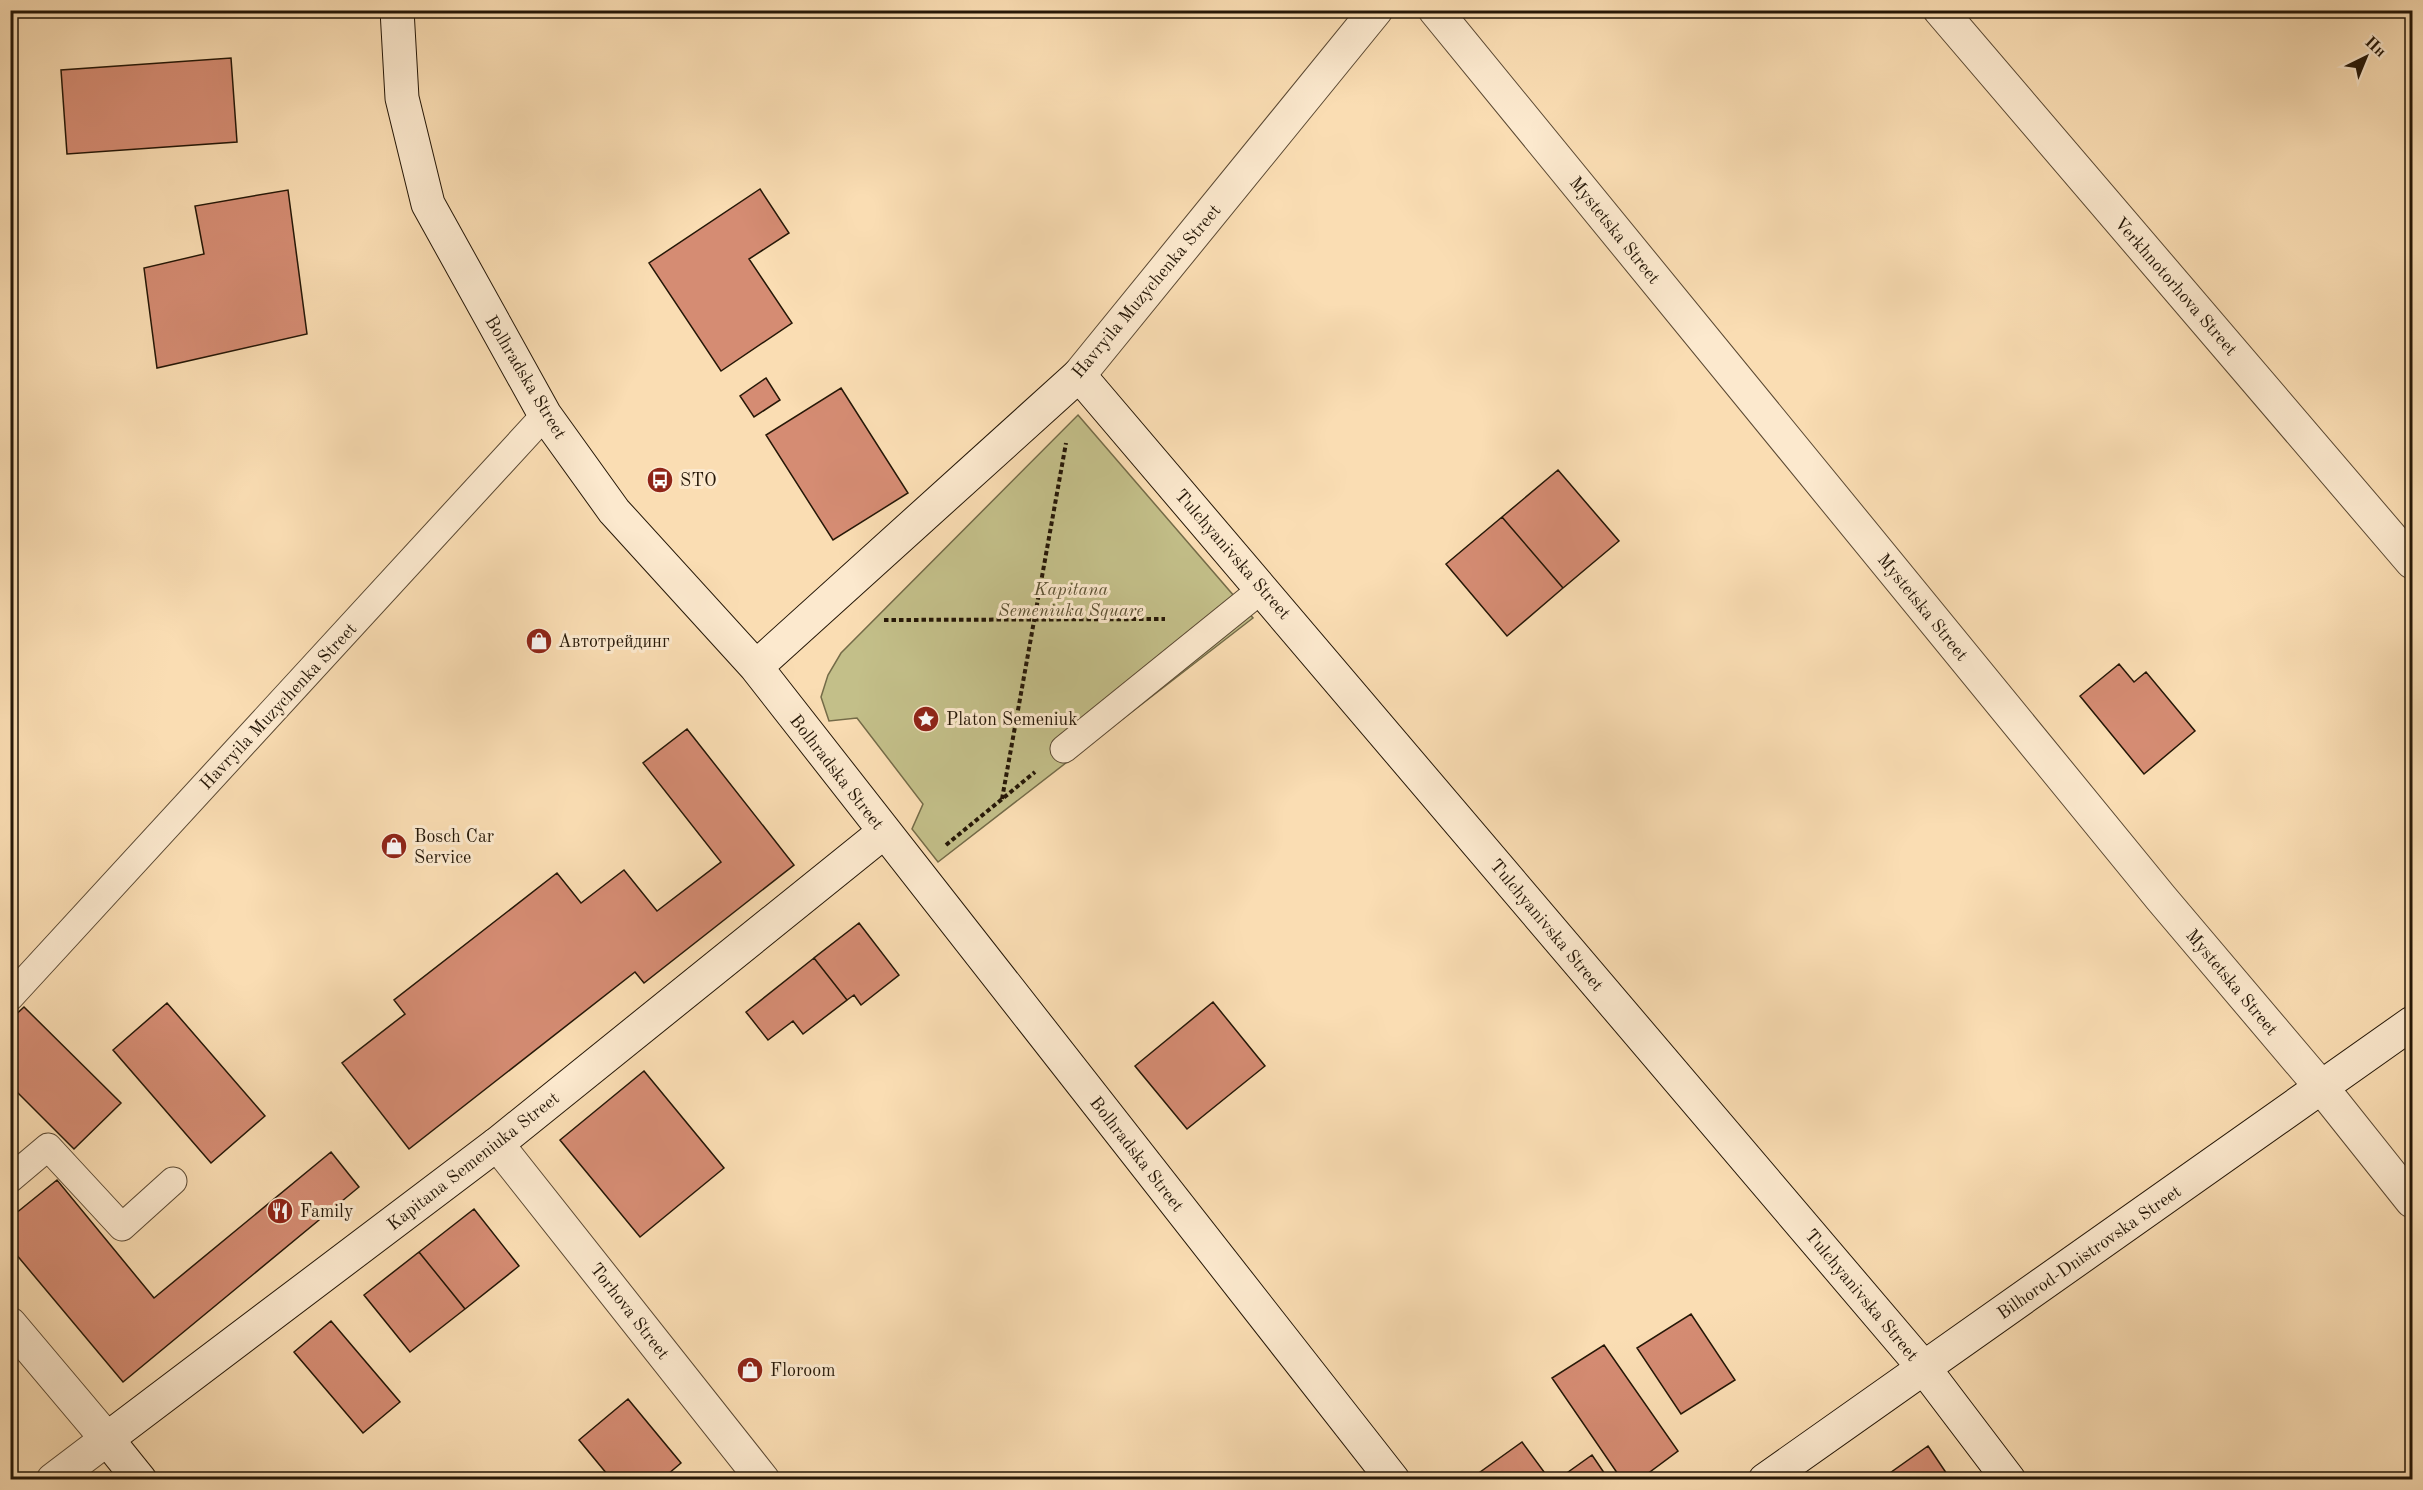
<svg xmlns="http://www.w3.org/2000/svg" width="2423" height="1490" font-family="'Old Standard TT',serif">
<rect width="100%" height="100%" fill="#faddb3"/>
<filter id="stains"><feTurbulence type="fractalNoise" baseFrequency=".00333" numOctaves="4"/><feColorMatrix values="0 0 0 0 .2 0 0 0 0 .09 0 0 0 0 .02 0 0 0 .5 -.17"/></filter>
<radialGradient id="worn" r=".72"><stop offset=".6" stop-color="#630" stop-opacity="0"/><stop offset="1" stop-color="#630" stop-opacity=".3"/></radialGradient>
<!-- green -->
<path fill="#c3bf89" stroke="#746b48" stroke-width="1.5" d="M1078,415L1253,618L938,862L912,829L923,804L857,718L829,721L821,697L828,675L841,653Z"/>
<!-- building -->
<path fill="#d58c73" stroke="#251707" stroke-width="1.5" d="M231,58L237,142L67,154L61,70Z
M760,189L789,233L749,259L792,323L721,371L649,263Z
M288,190L307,334L157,368L144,268L204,254L195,206Z
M766,378L780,400L754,417L740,396Z
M841,388L908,493L833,540L766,435Z
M1558,470L1619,541L1563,588L1502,517Z
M1502,517L1563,588L1507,636L1446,564Z
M2119,664L2134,682L2146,672L2195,731L2144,774L2080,696Z
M687,729L794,865L644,983L635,972L409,1149L342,1063L405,1014L394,1000L557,873L581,903L624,870L657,911L721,862L643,763Z
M859,923L899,975L861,1005L854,995L847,1000L814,958Z
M814,958L847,1000L803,1034L793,1021L768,1040L746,1012Z
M1213,1002L1265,1066L1187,1129L1135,1066Z
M167,1003L265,1116L211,1163L113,1050Z
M24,1007L121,1103L74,1149L10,1085V1020Z
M644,1071L724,1168L640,1237L560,1140Z
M331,1152L359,1187L123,1382L10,1247V1218L57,1180L154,1298Z
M474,1209L519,1266L465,1309L419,1252Z
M419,1252L465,1309L410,1352L364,1295Z
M1691,1314L1735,1380L1681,1414L1637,1348Z
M331,1321L400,1402L363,1433L294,1352Z
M1604,1345L1678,1451L1639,1480H1622L1552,1378Z
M628,1399L681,1463L661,1480H612L579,1440Z
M1522,1442L1550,1480H1469Z
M1928,1446L1951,1480H1880Z
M1592,1455L1609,1480H1557Z"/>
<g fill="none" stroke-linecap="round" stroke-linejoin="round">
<defs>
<path id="lane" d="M1064,749L1262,589
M10,997L545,415
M10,1179L48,1147L122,1227L173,1181"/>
<path id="street" d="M1435,10L2161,898L2322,1088L2412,1201
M1940,10L2412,562
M1079,375L1376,10
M497,1144L763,1480
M10,1324L107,1439L53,1480"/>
<path id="secondary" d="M397,10L402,98L428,204L545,415L614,511L756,667L1393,1480
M756,667L1079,375L1924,1368L2009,1480
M140,1480L107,1439L497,1144L884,832
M1765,1480L2412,1023"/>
</defs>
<!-- lane casing -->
<use href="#lane" stroke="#5a4832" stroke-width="29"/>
<!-- street casing -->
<use href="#street" stroke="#5a4832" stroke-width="35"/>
<!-- secondary casing -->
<use href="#secondary" stroke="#251707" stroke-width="35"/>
<!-- path -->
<path stroke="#251707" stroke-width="4" stroke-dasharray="4.5 3" stroke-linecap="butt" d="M884,620L1165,619
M1002,799L1066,443
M946,845L1035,772"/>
<!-- lane -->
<use href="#lane" stroke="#fce9ce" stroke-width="27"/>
<!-- street -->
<use href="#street" stroke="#fce9ce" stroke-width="33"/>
<!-- secondary -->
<use href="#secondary" stroke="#fce9ce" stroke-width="33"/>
</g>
<!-- icons -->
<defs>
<symbol id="bus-disc" viewBox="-11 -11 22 22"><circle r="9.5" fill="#8f2418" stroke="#fce9ce"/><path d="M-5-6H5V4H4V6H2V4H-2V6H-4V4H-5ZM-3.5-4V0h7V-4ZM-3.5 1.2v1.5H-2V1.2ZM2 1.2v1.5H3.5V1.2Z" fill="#fff"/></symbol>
<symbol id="shop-disc" viewBox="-11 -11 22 22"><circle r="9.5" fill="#8f2418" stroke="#fce9ce"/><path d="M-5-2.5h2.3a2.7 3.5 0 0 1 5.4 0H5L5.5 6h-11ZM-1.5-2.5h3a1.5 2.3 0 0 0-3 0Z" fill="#fff"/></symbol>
<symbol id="sight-disc" viewBox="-11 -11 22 22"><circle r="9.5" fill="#8f2418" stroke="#fce9ce"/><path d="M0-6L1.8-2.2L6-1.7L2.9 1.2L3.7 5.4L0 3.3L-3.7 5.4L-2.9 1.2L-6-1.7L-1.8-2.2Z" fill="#fff"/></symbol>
<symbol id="restaurant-disc" viewBox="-11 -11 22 22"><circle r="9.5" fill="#8f2418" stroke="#fce9ce"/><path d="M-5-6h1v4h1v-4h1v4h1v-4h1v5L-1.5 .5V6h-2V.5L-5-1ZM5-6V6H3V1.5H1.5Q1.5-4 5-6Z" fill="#fff"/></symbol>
</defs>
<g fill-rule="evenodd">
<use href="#bus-disc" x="645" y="465" width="30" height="30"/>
<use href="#shop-disc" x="524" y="626" width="30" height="30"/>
<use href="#sight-disc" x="911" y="704" width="30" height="30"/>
<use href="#shop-disc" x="379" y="831" width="30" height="30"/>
<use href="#restaurant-disc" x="265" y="1196" width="30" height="30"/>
<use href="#shop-disc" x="735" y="1355" width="30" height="30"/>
</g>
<g text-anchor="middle" stroke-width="6" stroke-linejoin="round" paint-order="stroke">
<!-- street labels -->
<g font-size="18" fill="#251707" stroke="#fce9ce">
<text transform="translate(1615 230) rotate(51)" y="6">Mystetska Street</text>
<text transform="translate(2176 286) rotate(49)" y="6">Verkhnotorhova Street</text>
<text transform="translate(1146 291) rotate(-50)" y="6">Havryila Muzychenka Street</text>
<text transform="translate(526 377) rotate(59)" y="6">Bolhradska Street</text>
<text transform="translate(1233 554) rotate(49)" y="6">Tulchyanivska Street</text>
<text transform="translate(1923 607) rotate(51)" y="6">Mystetska Street</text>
<text transform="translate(278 706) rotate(-47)" y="6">Havryila Muzychenka Street</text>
<text transform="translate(837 772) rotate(52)" y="6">Bolhradska Street</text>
<text transform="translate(1547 925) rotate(50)" y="6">Tulchyanivska Street</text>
<text transform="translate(2232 982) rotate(50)" y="6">Mystetska Street</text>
<text transform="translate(1137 1154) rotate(52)" y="6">Bolhradska Street</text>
<text transform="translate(473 1161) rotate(-38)" y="6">Kapitana Semeniuka Street</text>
<text transform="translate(2089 1252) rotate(-35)" y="6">Bilhorod-Dnistrovska Street</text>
<text transform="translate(1862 1295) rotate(50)" y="6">Tulchyanivska Street</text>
<text transform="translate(630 1311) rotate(52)" y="6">Torhova Street</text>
</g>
<!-- poi labels -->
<g font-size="18" fill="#251707" stroke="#fce9ce" text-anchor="start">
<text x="680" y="486">STO</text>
<text x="558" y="647">Автотрейдинг</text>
<text x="946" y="725">Platon Semeniuk</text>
<text x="414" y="842">Bosch Car<tspan x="414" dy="21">Service</tspan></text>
<text x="300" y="1217">Family</text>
<text x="770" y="1376">Floroom</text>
</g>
<!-- park labels -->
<g font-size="18" font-style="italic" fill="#5c5234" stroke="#fce9ce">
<text x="1071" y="595">Kapitana<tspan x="1071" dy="21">Semeniuka Square</tspan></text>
</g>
</g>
<!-- margin -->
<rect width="2423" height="1490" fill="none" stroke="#faddb3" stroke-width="36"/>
<rect x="12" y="12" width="2399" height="1466" fill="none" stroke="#251707" stroke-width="3"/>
<rect x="18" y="18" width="2387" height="1454" fill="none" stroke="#251707" stroke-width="1.5"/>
<!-- north arrow -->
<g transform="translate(2366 57) rotate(43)" stroke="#fce9ce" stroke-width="4.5" paint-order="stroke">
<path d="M0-4.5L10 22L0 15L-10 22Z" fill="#251707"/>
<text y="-9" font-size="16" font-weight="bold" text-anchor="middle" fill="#251707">Пн</text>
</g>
<rect width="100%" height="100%" filter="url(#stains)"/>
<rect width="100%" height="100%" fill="url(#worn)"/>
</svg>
